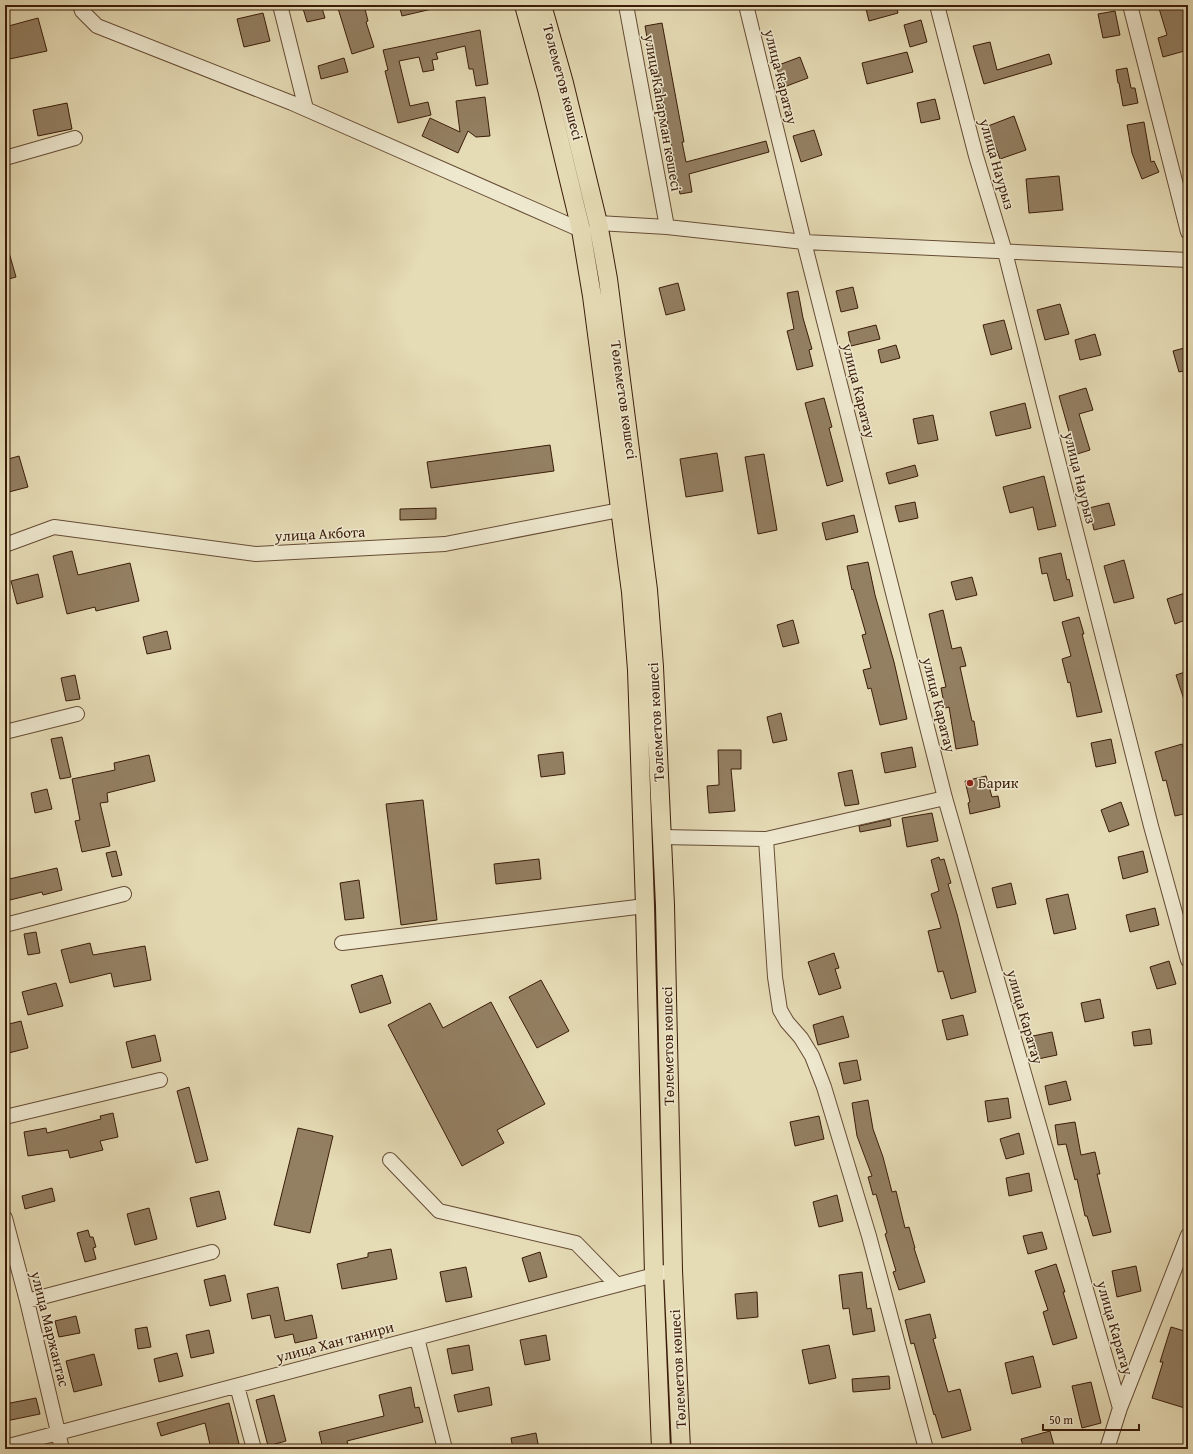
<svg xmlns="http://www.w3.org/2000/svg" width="1193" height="1454" font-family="'Gentium Book Plus',serif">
<rect width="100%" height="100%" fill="#e5dbb5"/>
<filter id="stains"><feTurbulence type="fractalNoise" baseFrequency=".005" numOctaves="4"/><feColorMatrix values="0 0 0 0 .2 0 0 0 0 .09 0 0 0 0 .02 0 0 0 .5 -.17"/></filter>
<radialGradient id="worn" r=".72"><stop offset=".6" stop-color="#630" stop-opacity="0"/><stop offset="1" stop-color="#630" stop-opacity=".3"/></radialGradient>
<!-- building -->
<path fill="#937f62" stroke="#3b1c09" d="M302,5H321L325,18L307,22Z
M337,5H364L368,21L366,22L374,47L352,54Z
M399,5H432V9L402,16Z
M865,5H896L898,13L869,21Z
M1158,5H1184L1188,19V50L1163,57L1158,38L1167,35Z
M1115,11L1120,35L1103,38L1098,14Z
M263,13L270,41L244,47L237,19Z
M38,18L47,51L5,60V27Z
M921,20L927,42L910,47L904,25Z
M662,23L684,142H682L686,162L766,141L769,152L689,174L692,192L680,194L659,76L654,77L645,26Z
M480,30L488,84L476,86L473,69H469L465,46L436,53L438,59L432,60L434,70L423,72L419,57L399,61L410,106L428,102L431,115L398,123L385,71L388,70L383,50Z
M990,42L997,70L1049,54L1052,64L984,84L973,46Z
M907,52L913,72L867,84L862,63Z
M800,57L808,78L784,87L776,66Z
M344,58L348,72L321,79L318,66Z
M1127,68L1131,88H1135L1138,103L1123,106L1119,83H1118L1116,70Z
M485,97L490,136L476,137L468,131L458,153L422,136L430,118L460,132L456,101Z
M935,99L940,119L921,123L917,103Z
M67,103L72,129L38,136L33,110Z
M1014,116L1026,150L1000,159L988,126Z
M1144,122L1151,162L1154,161L1159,172L1142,179L1132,153L1127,125Z
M814,130L822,155L801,162L793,136Z
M1059,176L1063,210L1029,213L1026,179Z
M5,249H8L16,277L5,280Z
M678,283L685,310L666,315L659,288Z
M853,287L858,308L841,312L836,291Z
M798,291L803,318L812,349L809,350L813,366L797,370L787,331L794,329L787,293Z
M1060,304L1069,334L1045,340L1037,310Z
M1004,320L1012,349L991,355L983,325Z
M876,325L880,339L851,346L848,332Z
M1095,334L1101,355L1080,360L1075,340Z
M896,345L900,358L881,363L878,350Z
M1188,347V370L1179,372L1173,351Z
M1086,388L1093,410L1079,414L1090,450L1074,455L1068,435H1070L1059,396Z
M824,398L832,427L829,428L843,481L827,486L805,403Z
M1025,403L1031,428L996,436L990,412Z
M933,415L938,440L918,444L913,419Z
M550,445L554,471L431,488L427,462Z
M717,453L723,491L686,497L680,459Z
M764,454L777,530L758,534L745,457Z
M19,456L28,487L5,493V460Z
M915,465L918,476L889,484L886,473Z
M1044,476L1056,526L1038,530L1033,507L1010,513L1003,487Z
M915,502L918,518L899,522L895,506Z
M1109,503L1115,525L1094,530L1089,508Z
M436,508V519L400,520V509Z
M854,515L858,532L826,540L822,523Z
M72,551L78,575L130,563L139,601L96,611L95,607L67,614L53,556Z
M1061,553L1067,580L1069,579L1073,596L1054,601L1047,573L1042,574L1039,558Z
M1124,560L1134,598L1114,603L1104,566Z
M868,562L875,595L894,662L907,719L880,725L871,688L868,689L863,670L871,668L862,635L866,634L853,589L852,590L847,566Z
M38,574L43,597L17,604L11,581Z
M972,577L977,595L956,600L951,582Z
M1185,593L1188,600V619L1175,624L1167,599Z
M943,610L952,649L961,647L966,666L960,667L972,721H974L978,745L956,749L949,707L945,708L941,688L946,687L929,614Z
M1079,617L1084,634H1082L1102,712L1077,717L1070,682L1068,683L1062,659L1071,656L1062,622Z
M793,620L799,643L783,647L777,625Z
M167,631L171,649L147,654L143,637Z
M1188,671V706H1186L1176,675Z
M75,675L80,699L66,701L61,678Z
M781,713L787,740L773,743L767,717Z
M62,737L71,777L60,779L51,739Z
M1111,739L1116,763L1096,767L1091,743Z
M1182,744L1188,765V813L1175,816L1166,780L1163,781L1155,752Z
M912,747L916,767L885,773L881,753Z
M718,750H741V769H731L735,811L709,813L707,786L719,785Z
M563,752L565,774L541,777L538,755Z
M149,755L155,781L107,793L108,802L100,803L110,846L82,852L75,821L80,820L72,779L115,770L114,763Z
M852,770L859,804L845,806L838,773Z
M986,776L992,797L998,796L1000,807L970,814L968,803L970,802L965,781Z
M47,789L52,809L35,813L31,793Z
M423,800L437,920L401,925L386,804Z
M1121,802L1129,825L1109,832L1101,810Z
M932,813L938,841L907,847L902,818Z
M890,819L891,826L860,832L859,826Z
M116,851L122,875L112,877L106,853Z
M1143,851L1148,872L1123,879L1118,857Z
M939,857L940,860L944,859L951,883L948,884L957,914L976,992L951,999L943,971L938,972L928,931L941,928L931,894L939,891L931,860Z
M539,859L541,879L496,884L494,864Z
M57,868L62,890L43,895L42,892L10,900L5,880Z
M359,880L364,918L345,920L340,883Z
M1011,883L1016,904L997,908L992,888Z
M1068,894L1076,929L1054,934L1046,899Z
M1155,908L1159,925L1130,932L1126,915Z
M36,932L40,953L28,955L24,934Z
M90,943L93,955L145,946L151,980L114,987L111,973L70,983L61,950Z
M834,953L839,968L835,969L841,988L819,995L808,962Z
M1169,961L1176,984L1157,989L1150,967Z
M382,975L391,1003L360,1013L351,985Z
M541,980L569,1031L537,1048L509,997Z
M56,983L63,1006L28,1015L22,992Z
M1100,999L1104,1018L1085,1022L1081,1003Z
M491,1002L545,1104L497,1130L504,1143L462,1166L388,1025L430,1003L443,1028Z
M963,1015L968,1035L947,1040L942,1020Z
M843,1016L849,1037L818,1045L813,1025Z
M21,1021L28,1048L5,1054V1025Z
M1150,1029L1152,1044L1134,1046L1132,1032Z
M1052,1032L1057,1055L1038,1059L1033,1036Z
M155,1035L161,1061L132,1068L126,1042Z
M857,1060L861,1080L844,1084L839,1063Z
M1066,1081L1071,1100L1049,1105L1045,1086Z
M189,1087L208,1160L196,1163L177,1091Z
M1008,1098L1011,1118L988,1122L985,1101Z
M868,1100L873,1129L883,1157L892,1192L896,1191L905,1228L909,1227L915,1248H914L925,1282L899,1290L893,1272L896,1271L885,1234L887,1233L876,1194L873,1195L868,1177L872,1176L857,1136L852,1103Z
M113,1113L118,1137L100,1141L103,1150L70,1158L68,1150L28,1156L24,1132L46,1128L47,1133L101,1119L100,1116Z
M819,1116L824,1139L795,1146L790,1122Z
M1075,1122L1081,1155L1095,1152L1100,1174H1097L1111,1232L1093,1236L1087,1216H1085L1077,1179L1075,1180L1066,1144L1058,1145L1055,1125Z
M298,1128L333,1136L310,1233L274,1225Z
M1019,1133L1024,1154L1006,1159L1000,1139Z
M1029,1173L1032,1191L1009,1196L1006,1178Z
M52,1188L55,1201L25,1209L22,1196Z
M219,1191L226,1219L197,1227L190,1198Z
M837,1195L843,1221L819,1227L813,1202Z
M149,1208L157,1239L135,1245L127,1214Z
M88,1230L90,1237H93L96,1247L93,1248L96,1259L85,1262L77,1233Z
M1042,1232L1047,1249L1028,1254L1023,1236Z
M391,1249L397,1279L342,1289L337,1264L368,1257V1253Z
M540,1252L547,1277L529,1282L522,1258Z
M1056,1264L1065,1292H1063L1077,1338L1053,1345L1043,1312L1048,1310L1035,1271Z
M1136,1266L1141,1291L1117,1297L1112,1271Z
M466,1267L472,1297L446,1302L440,1272Z
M862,1272L867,1309L871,1308L875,1331L853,1335L849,1308L843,1309L839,1275Z
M225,1275L231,1301L210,1306L204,1280Z
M278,1287L285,1321L312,1315L317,1338L295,1343L293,1334L275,1338L270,1315L252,1319L247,1294Z
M757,1292L758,1317L737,1319L735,1294Z
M930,1314L936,1338L933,1339L948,1392L960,1389L971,1430L942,1438L935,1414L934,1415L914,1343L911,1344L905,1320Z
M76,1316L80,1333L59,1337L55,1321Z
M147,1327L151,1347L138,1349L135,1329Z
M1171,1327L1188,1332V1409L1152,1398L1163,1362H1160Z
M209,1330L214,1353L191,1358L186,1335Z
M546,1335L550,1360L525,1365L520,1340Z
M469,1345L473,1370L452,1374L447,1349Z
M829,1345L836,1378L809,1384L802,1350Z
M177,1353L183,1376L159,1382L154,1359Z
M94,1354L102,1385L74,1392L66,1361Z
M1033,1356L1041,1387L1012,1394L1005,1363Z
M889,1376L890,1389L853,1392L852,1379Z
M1091,1382L1101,1423L1082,1428L1072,1386Z
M411,1387L415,1408L419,1407L423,1422L347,1441L349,1449H323L319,1432L384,1416L379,1395Z
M489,1387L492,1405L458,1412L454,1395Z
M274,1395L286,1441L268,1446L256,1400Z
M36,1398L40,1414L6,1421L5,1404Z
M229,1403L240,1448L234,1449H211L205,1423L161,1436L157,1423Z
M1050,1431L1055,1449H1024L1021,1439Z
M536,1433L539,1449H513L511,1438Z"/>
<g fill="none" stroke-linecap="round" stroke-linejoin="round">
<defs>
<path id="minor" d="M80,5L82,11L97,26L292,103L581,230
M280,5L306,109
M626,5L667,227
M746,5L804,242L945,798L1120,1408
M937,5L976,156L1005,252L1151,826L1188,960
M1130,5L1188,232
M5,158L75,138
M598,223L667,227L804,242L1188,260
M5,545L54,527L256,554L445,544L630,508
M5,732L77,714
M662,837L766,839L945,798
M766,839L775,977L780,1010L787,1022L801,1038L812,1056L824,1087L869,1236L926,1449
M5,925L124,894
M342,943L645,906
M5,1117L160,1080
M390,1160L439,1211L576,1243L617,1285
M5,1218L27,1301L62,1449
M27,1301L212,1252
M417,1338L445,1449
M237,1386L254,1449
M5,1447L673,1270
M1107,1449L1120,1408L1188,1235"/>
<path id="major" d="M524,5L547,89L581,230L592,296L631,592L637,670L645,906L654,1275L661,1449
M542,5L564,83L598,223L608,279L648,590L654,667L665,905L673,1270L681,1449"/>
</defs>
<!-- minor casing -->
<use href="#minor" stroke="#664c34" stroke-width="16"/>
<!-- major casing -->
<use href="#major" stroke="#3b1c09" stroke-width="20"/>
<!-- minor -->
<use href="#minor" stroke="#eee8cf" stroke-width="14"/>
<!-- major -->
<use href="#major" stroke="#e5dbb5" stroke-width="18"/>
</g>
<!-- markers -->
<circle fill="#8f2418" stroke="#eee8cf" stroke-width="1.5" cx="970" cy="783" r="4"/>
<g text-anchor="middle" stroke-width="3" stroke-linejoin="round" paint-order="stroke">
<!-- street labels -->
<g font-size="15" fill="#3b1c09" stroke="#eee8cf">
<text transform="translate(781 77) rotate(76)" y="5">улица Каратау</text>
<text transform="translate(563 82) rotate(75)" y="5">Төлеметов көшесі</text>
<text transform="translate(663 113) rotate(80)" y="5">улица Каһарман көшесі</text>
<text transform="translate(997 164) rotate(74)" y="5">улица Наурыз</text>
<text transform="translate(859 391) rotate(76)" y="5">улица Каратау</text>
<text transform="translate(624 400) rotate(82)" y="5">Төлеметов көшесі</text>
<text transform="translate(1080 478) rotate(76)" y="5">улица Наурыз</text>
<text transform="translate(320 534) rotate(-3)" y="5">улица Акбота</text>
<text transform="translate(939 705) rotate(76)" y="5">улица Каратау</text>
<text transform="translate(656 722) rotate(-93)" y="5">Төлеметов көшесі</text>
<text transform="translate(1025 1017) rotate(74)" y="5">улица Каратау</text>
<text transform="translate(668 1046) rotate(-91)" y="5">Төлеметов көшесі</text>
<text transform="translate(1115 1328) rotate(74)" y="5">улица Каратау</text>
<text transform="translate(50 1329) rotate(76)" y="5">улица Маржантас</text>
<text transform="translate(335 1342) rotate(-15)" y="5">улица Хан танири</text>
<text transform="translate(678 1369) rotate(-93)" y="5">Төлеметов көшесі</text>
</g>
<!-- poi labels -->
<g font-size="15" fill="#3b1c09" stroke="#eee8cf" text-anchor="start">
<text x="978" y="788">Барик</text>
</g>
</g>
<!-- margin -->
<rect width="1193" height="1454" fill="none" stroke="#e5dbb5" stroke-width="20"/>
<rect x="6" y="6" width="1181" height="1442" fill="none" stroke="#3b1c09" stroke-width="2"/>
<rect x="10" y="10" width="1173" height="1434" fill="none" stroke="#3b1c09"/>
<!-- scale -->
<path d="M1043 1424v6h96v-6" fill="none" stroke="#3b1c09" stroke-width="2"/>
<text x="1049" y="1424" font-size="12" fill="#3b1c09" stroke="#eee8cf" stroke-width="3" paint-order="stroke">50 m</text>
<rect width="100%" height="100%" filter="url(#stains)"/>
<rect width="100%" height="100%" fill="url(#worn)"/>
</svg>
